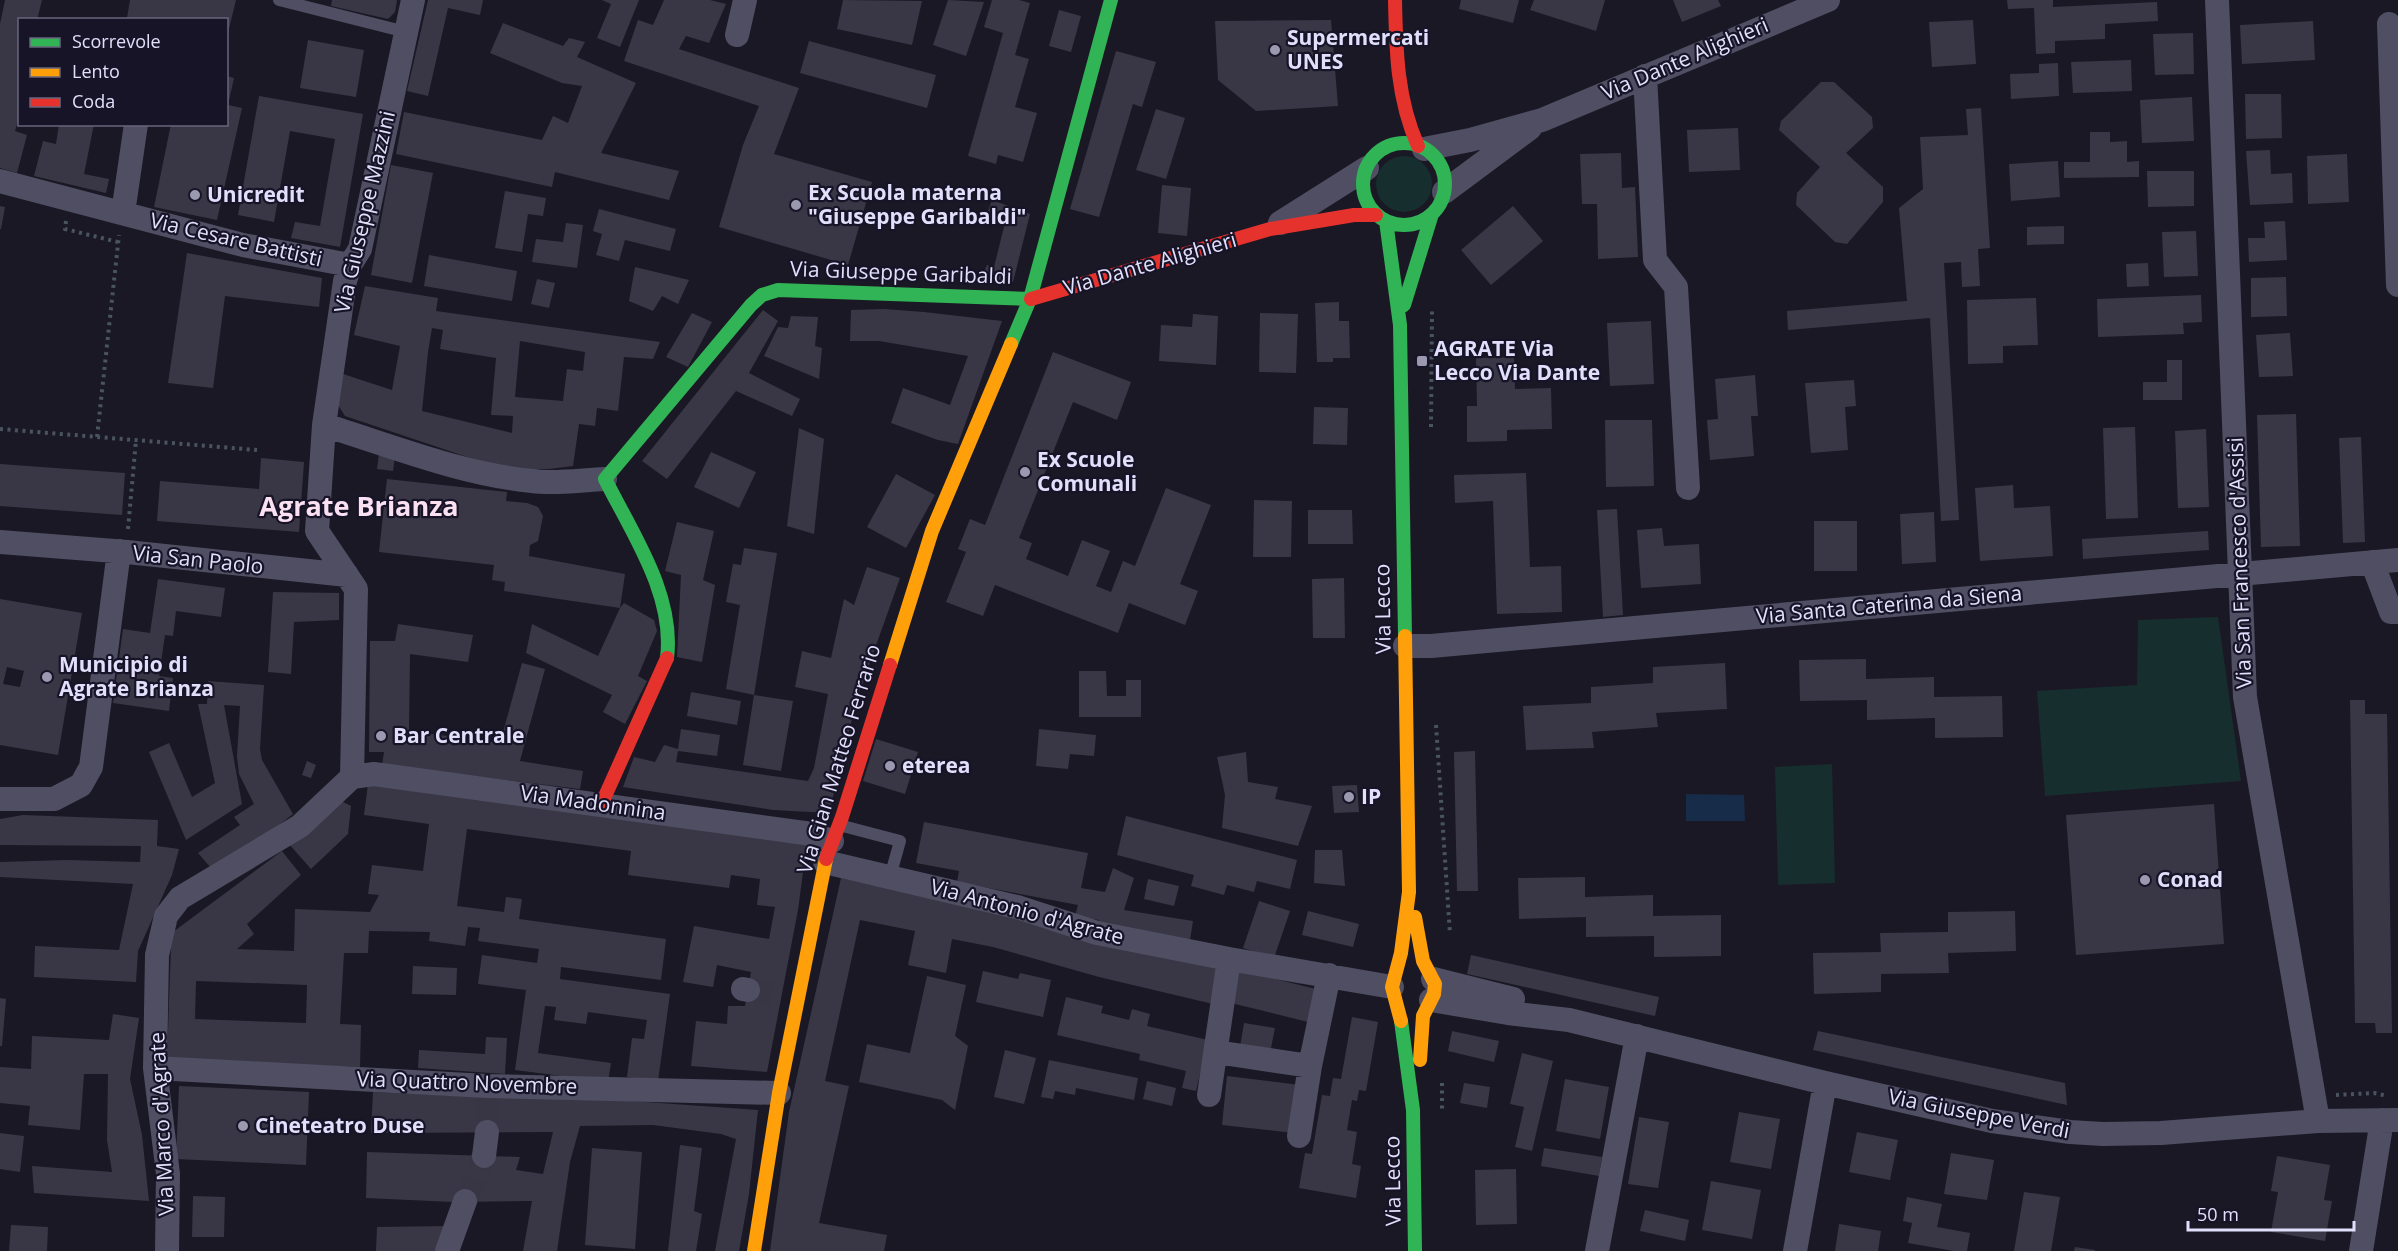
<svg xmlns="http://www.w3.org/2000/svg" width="2398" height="1251" font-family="'Open Sans',sans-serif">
<rect width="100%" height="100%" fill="#1a1824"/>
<!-- green -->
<path fill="#172e2e" d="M1376 184a28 28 0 1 1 56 0a28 28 0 1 1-56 0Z
M2218,617L2241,781L2045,796L2037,691L2137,685L2138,620Z
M1832,764L1835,883L1778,885L1775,767Z"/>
<!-- water -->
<path fill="#172c49" d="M1686,794L1744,795L1745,821H1686Z"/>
<!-- building -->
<path fill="#393745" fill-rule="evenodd" d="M5,0H42L37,20H20V114L15,131L27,135L17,173L0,168V24Z
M130,0H236L227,37L226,20L127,18Z
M332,0H397L395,12L388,19L331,6Z
M428,0H483L480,15L448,8L428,96L407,91Z
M602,0H639L620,47L597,38L611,4Z
M664,0H710L726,4L709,43L686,36L679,49L799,88L774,154L872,182L848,265L719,227L743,145L759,106L624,61L638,20L653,25Z
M843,0L922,1L912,45L837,29Z
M948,0L984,2L966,56L933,45Z
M992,0H1019L1030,3L1015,55L1029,59L1015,107L1037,113L1023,162L998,155L996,164L968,156L1003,33L984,27Z
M1461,0H1519L1513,23L1459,9Z
M1534,0H1605L1596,31L1530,10Z
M1673,0H1718L1721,6L1682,22Z
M2007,0H2053V7L2157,2L2158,21L2105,24V39L2055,41V53L2036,54L2034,8L2008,9Z
M1059,10L1081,16L1071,52L1049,46Z
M1331,20L1338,106L1256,111L1218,80L1215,21Z
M1973,20L1976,64L1932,67L1929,22Z
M2313,21L2315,60L2242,64L2240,25Z
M503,23L563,46L569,38L585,42L577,57L636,83L601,153L679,171L669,200L555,172L552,187L396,154L404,112L542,140L553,116L568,123L582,86L562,83L490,53Z
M2193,33L2194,74L2155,75L2153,34Z
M308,40L364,50L356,97L300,88Z
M809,41L936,75L927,108L800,73Z
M1116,51L1156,62L1142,107L1133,104L1099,217L1070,209Z
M2131,60L2132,91L2073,93L2071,62Z
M2058,63L2059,96L2011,99L2010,74L2039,73V64Z
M226,76L234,78L228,105L242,108L217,220L154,207L171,124H226Z
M1821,82H1834L1872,117L1873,128L1846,153L1883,187V202L1847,244L1835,242L1796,205L1797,193L1820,167L1779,130L1781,121Z
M2245,94H2281L2282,138L2246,139Z
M259,96L363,114L340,247L291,238L295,222L320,226L335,139L290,131L274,222L238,215Z
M2192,97L2194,141L2142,143L2140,100Z
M1981,108L1990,248L1978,249L1980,286L1962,287L1961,262L1944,263L1959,520L1941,521L1930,318L1788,330L1787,311L1907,301L1899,208L1923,189L1920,137L1968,135L1966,109Z
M1156,109L1185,118L1166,179L1136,170Z
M59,124H94L84,174L109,179L106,193L34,176L43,141L56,144Z
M1738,128L1740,170L1689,172L1687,130Z
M2090,132H2110V142L2127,141V162L2139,161V177L2064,178V162H2090Z
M2270,150L2271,174L2292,173L2293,203L2250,205L2246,151Z
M1621,153L1622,188L1635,187L1638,257L1598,259L1597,204H1582L1580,154Z
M2347,154L2349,202L2308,204L2307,156Z
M2058,161L2060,197L2011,201L2009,164Z
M391,165L433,173L412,283L371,275Z
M2147,171H2194V206L2148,207Z
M1162,185L1191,188L1187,236L1158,233Z
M505,191L546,198L543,216L528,214L522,252L495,248Z
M992,200L1030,214L1013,282H979L987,265L994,267L1005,223L986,216Z
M0,206L5,207L1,229H0Z
M1513,206L1543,241L1491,285L1461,250Z
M599,209L676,229L670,251L625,240L619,261L596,255L602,234L593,231Z
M2285,221L2287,260L2249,262L2248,238H2265L2264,222Z
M566,223L583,225L577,268L532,262L536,239L563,242Z
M2064,226V244L2027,245V227Z
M2196,231L2198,276L2164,277L2162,232Z
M187,253L322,278L319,307L225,296L213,388L168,383Z
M429,255L517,271L512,301L424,286Z
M2148,263L2149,286L2127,287L2126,264Z
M635,267L689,280L678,304L662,296L653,311L629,301Z
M2286,277L2287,316L2251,317V278Z
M537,279L555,283L549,308L531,304Z
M365,286L438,298L436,311L660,342L653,359L624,357L618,411L597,408L595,426L579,424L573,466L549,469H503L345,416L338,405L343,374L392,390L400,346L354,335ZM432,328L443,330L440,349L496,358L491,415L513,416L512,433L422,411L428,352ZM520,341L585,352L583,371L567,369L563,401L515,397Z
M2201,295L2202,322L2183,323L2184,334L2098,337L2097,299Z
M2036,298L2038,345L2003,346V363L1968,364L1967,300Z
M1339,302V321H1349L1350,358H1333V362H1317L1315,303Z
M884,309L924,312L1002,321L958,444L938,440L891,423L903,388L950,405L968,356L879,341H850L851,310Z
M763,310L778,321L749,373L800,399L792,416L736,391L667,479L642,461Z
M692,313L712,322L688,367L666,357Z
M1260,313L1298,314L1296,373L1259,372Z
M1193,314L1218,316L1216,365L1159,361L1161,325L1192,327Z
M791,316L818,317L815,346L822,348L819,379L764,356L778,327L788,328Z
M1651,321L1654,384L1610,386L1607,323Z
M2290,333L2293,376L2259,377L2256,335Z
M1053,352L1131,382L1117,420L1073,402L1019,538L1032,543L1026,559L1068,576L1082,540L1110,551L1096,586L1111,592L1123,561L1135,566L1166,488L1211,505L1180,584L1198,591L1185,625L1129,603L1118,633L995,585L983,616L946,602L966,552L958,549L970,519L985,525Z
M1514,357L1515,389L1551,388L1552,429L1507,430V441L1467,442V406H1477L1476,358Z
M2167,360H2182V400H2143V382H2167Z
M1755,375L1758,416H1751L1754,456L1710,460L1707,420L1718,419L1715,379Z
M1854,380L1856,406L1845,407L1848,450L1811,453L1805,383Z
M1314,407L1348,408L1347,445L1313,444Z
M2296,414L2300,546L2261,547L2257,415Z
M1605,420H1652L1654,486L1606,487Z
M2135,427L2138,518L2106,519L2103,428Z
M799,428L824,439L814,534L787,526Z
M2206,429L2209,507L2178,508L2175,431Z
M2361,437L2365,542L2343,543L2339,438Z
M711,452L756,472L739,508L694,487Z
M379,454L395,456L393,471L377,469Z
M261,458L304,462L299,532L157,521L160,481L259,489Z
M0,464L125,473L122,515L0,506Z
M1526,473L1530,567L1561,566L1562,612L1497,614L1493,501L1455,503L1454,475Z
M896,474L935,495L906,548L867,527Z
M387,479L507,492L506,501L527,503L538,507L543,516L538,541L530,545L529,556L625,574L620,608L504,591L505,582L492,580L494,565L379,552Z
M2013,485L2014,508L2050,506L2053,556L1980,561L1975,488Z
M1254,500L1292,501L1291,557H1253Z
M1617,509L1623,615L1603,617L1597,510Z
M1308,510H1352L1353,544H1308Z
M1934,512L1936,562L1902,564L1900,514Z
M1814,521H1857V571H1814Z
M677,522L714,531L703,580L715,585L702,662L677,657L681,575L665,571Z
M1662,528L1664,546L1699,544L1701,584L1641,588L1637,530Z
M2208,531L2209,550L2083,559L2082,539Z
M744,548L777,553L754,695L793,701L781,771L743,765L754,695L726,689L740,605L726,602L733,564L741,565Z
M867,567L900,578L857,699L829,813L773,810L623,787L634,757L655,762L664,745L678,749L681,729L720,735L717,756L678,751L676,762L808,781L814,768L828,694L795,687L802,651L831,658L844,599L854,605Z
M1344,578L1345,638H1313L1312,579Z
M158,579L225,588L221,617L176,611L173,636L165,635L159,676L173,678L169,711L113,703L123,629L150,633Z
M273,592L339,593V620L294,622L291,674L268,672Z
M0,599L82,613L58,755L0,745ZM7,667L24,671L20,687L3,684Z
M624,603L654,620L657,631L638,676L647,681L625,724L603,712L612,695L526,653L532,624L598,656L620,608Z
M398,624L473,635L468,662L410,654L409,731L500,743L522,663L545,669L520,761L583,771L580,789L382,765L384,752H369L370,641H395Z
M1866,659V679L1934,677V697L2002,696L2003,737L1935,738V718L1867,720V700L1800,701L1799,660Z
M1725,663L1727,709L1656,713L1658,727L1592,732L1594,748L1526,750L1523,706L1591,703V687L1653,683V667Z
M1079,671H1106L1107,696H1126V680H1141V717H1079Z
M208,681L264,685L260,749L262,760L293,814L252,846L212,869L198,853L240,825L234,817L254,804L239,774L237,756L240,706L224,705L242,804L186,840L149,752L169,743L192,797L215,783L198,704H207Z
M691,692L741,701L737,725L687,716Z
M2350,700H2365V714H2387L2392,1033H2376L2375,1023H2355Z
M1039,729L1096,735L1094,756L1070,754L1068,769L1036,766Z
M876,739L918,752L905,794L863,781Z
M1475,751L1478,891H1457L1454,752Z
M1246,752L1248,782L1278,787L1275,799L1312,806L1298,846L1222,828L1225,795L1217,757Z
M307,761L316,765L311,778L302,775Z
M368,784L807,842L798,910L767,1072L691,1066L696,1021L727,1024L728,1006H745L751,972L717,965L713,987L683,982L694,926L769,939L775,907L757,905L760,879L731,875L729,888L628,875L631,851L467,829L457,906L504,912L506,897L522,899L519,919L666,939L661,980L561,967L560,979L670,994L658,1081L627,1077L632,1038L644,1039L647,1020L588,1012L586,1024L554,1020L556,1007L545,1006L538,1053L611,1063L608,1082L515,1070L526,990L478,984L482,955L537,963L539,949L478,941L480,928L468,927L465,946L429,941L430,932L369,931L368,953H344L340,1024L361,1025L360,1067L167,1060L171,946L173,932L282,851L301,875L247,924L254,934L237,949L294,951L295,909L370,912L379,895L368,894L372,865L423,871L429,824L364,815ZM196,981L307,985L306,1023L195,1019Z
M1357,785L1359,812L1334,813L1332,786Z
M341,801L351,806L348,834L311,869L289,844Z
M2214,804L2224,944L2076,955L2066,815Z
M23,815L158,820L157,846L179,849L172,875L138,951L136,982L34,977L35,946L119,950L133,884L0,877V862L67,860L140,862L141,846L0,845V819Z
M1126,816L1297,860L1290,889L1257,881L1254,892L1227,885L1224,895L1191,886L1194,875L1117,855Z
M924,822L1088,853L1081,888L1105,892L1113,868L1134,878L1124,910L1193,921L1190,940L1099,925V920L1075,916L1078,905L957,882L959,871L916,863Z
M1315,850H1342L1345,886L1314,883Z
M1585,877V897L1653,895V916L1721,915V956L1654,957V936L1586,937V917L1519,919L1518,878Z
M841,878L1222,963L1213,1004L1099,977L993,947L952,939L946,973L908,965L915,931L860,920L825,1081L849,1086L819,1223L887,1235L884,1251H770L789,1112Z
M1148,879L1179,886L1174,906L1144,899Z
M1259,901L1290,911L1274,958L1243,948Z
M1308,911L1359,924L1353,947L1302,935Z
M2015,911L2016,951L1948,953L1949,973L1881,974V992L1814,994L1813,953L1881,952L1880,933L1948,932V912Z
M1471,955L1659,997L1655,1016L1467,974Z
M413,966L457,968L456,995L412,994Z
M1239,970L1316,989L1308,1022L1231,1003Z
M983,971L1018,979L1020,973L1051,980L1043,1017L976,1002Z
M927,976L966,985L955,1036L968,1046L955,1110L942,1100L859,1082L867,1044L910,1053Z
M1066,997L1103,1006L1101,1013L1129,1020L1132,1009L1150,1014L1147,1026L1208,1040L1196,1091L1182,1088L1186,1071L1139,1060L1140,1054L1057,1035Z
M0,998L6,999L2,1046H0Z
M113,1014L139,1018L130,1079L142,1135L149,1201L34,1193L32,1166L112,1172L107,1140L108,1074H84L80,1130L28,1125L30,1106L0,1103V1067L31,1069L32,1036L109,1040Z
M1352,1017L1378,1022L1366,1091L1359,1090L1357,1101L1352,1100L1347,1130L1357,1132L1352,1164L1361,1166L1356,1198L1299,1188L1305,1153L1312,1154L1322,1095L1330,1096L1333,1078L1341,1079Z
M1244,1023L1275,1028L1270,1053L1240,1047Z
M1452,1031L1499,1041L1494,1062L1448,1051Z
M1818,1031L2065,1083L2067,1105L1813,1050Z
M486,1037L507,1038L505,1074L418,1068L419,1050L485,1054Z
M1005,1050L1036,1058L1024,1104L994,1097Z
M1522,1053L1553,1061L1532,1151L1515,1147L1524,1107L1510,1104Z
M1049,1060L1138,1078L1134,1100L1076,1088L1075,1095L1055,1091L1053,1099L1041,1097Z
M1227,1076L1300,1085L1294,1133L1222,1125Z
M1565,1079L1609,1087L1600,1139L1556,1131Z
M1147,1081L1176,1088L1172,1106L1143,1099Z
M1464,1083L1490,1087L1487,1108L1460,1103Z
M179,1086L309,1092L306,1165L176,1159Z
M373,1092L484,1097L561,1096L758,1110L749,1194L739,1251H715L736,1139L721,1134L653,1125L580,1126L570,1162L557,1251H523L532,1201L453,1202L366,1198L367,1152L520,1157L516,1170L543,1174L553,1132L371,1133Z
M1739,1112L1780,1119L1771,1169L1730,1162Z
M1639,1117L1669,1122L1658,1188L1628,1184Z
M1857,1132L1898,1140L1890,1180L1849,1172Z
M0,1133L24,1136L20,1172L0,1169Z
M680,1145L702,1148L694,1211L702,1214L696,1251H668Z
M592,1148L642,1152L635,1249L585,1245Z
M1544,1148L1602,1157L1599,1176L1541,1166Z
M1951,1153L1994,1160L1987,1200L1944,1194Z
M2277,1156L2330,1165L2324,1200L2332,1201L2325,1241L2271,1232L2278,1192L2271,1191Z
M1516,1169L1517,1224L1476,1225L1475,1170Z
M1711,1181L1761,1190L1752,1239L1702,1230Z
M2024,1192L2060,1197L2051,1251H2014Z
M193,1196L225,1197L224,1237H192Z
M1907,1197L1942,1204L1937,1227L1970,1233L1967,1251H1954L1908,1243L1912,1223L1903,1221Z
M1645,1210L1689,1220L1685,1241L1640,1231Z
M1839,1224L1881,1231L1878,1251H1835Z
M11,1225L48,1227L47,1251H9Z
M452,1226L445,1251H376L377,1227Z
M2075,1247L2095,1250V1251H2074Z"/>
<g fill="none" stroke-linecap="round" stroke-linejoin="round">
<!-- street-tunnel -->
<path stroke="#383644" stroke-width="24" stroke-dasharray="24 12" stroke-linecap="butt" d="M748,990L782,996
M487,1097V1132
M465,1201L484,1156"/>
<!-- path -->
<path stroke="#4a5460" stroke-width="4" stroke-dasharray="3 4.5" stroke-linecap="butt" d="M66,221L65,229L118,242
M1431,427L1432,311
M0,429L257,450
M97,437L119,235
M128,529L136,440
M1436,725L1450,934
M1442,1083V1109
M2336,1095L2374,1093L2388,1096"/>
<!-- lane -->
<path stroke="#4f4e63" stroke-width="12" d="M279,0L406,32
M839,825L900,841L890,877"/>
<!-- street -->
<path stroke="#4f4e63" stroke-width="24" d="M2217,0L2245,697L2318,1121
M2389,24L2398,285
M737,35L745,0
M1645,76L1655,260L1676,287L1688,488
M1424,149L1470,140L1542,120L1828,0
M0,181L243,245L350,265
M1444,192L1530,128
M123,213L136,124
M1280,223L1367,168
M324,425C392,446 461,474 532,481C555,484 581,480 605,479
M0,542L127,552L347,575
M2372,562L2391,612H2398
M1405,646H1431L2398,560
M352,777L374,774L812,834L832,841
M0,799H54L81,785L91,767L119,551
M825,862L1017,907L1097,933L1229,959L1392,987
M1433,979L1513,999
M743,989L748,990
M1431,1000L1508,1013L1569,1020L1825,1083L1992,1121L2070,1132L2103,1134L2161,1133L2318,1121L2398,1120
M1216,1052L1310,1066
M155,1068L487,1086L779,1093
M1209,1095L1229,959
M1299,1136L1310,1066L1329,975
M484,1156L487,1132
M167,1251L168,1174L155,1068L157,955L166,916L180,898L300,826L352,777L356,589L317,531L324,425L345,281L350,265L360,249L413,0
M447,1251L465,1201
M1597,1251L1637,1036
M1795,1251L1825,1083
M2361,1251L2382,1120"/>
<!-- fast -->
<path stroke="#30b455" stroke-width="14" d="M1363 184a41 41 0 1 1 82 0a41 41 0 1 1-82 0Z
M1386,221L1400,325L1405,636
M1404,305L1432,214
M1011,344L1030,299L1111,0
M667,658C675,595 632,533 605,479L751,305L762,295L778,290L1031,299
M1401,1021L1413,1110L1415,1251"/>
<!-- slow -->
<path stroke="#ff9f0a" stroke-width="14" d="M890,665L932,531L1011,344
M1415,917L1423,961L1435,984L1434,994L1423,1016L1420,1060
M1401,1021L1392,987L1401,953L1409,892L1405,636
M754,1251L779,1093L826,859"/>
<!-- jam -->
<path stroke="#e5322d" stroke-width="14" d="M1395,0C1396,51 1397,99 1418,146
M1031,299L1270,229L1354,215H1376
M602,803L667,658
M826,859L842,817L890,665"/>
</g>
<!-- markers -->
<g fill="#9b99b0" stroke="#171428" stroke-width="2">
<circle cx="1275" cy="50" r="6"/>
<circle cx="195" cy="195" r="6"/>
<circle cx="796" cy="205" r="6"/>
<rect x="1416" y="355" width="12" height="12" rx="3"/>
<circle cx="1025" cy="472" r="6"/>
<circle cx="47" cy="677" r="6"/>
<circle cx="381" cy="736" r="6"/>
<circle cx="890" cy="766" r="6"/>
<circle cx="1349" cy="797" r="6"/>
<circle cx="2145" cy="880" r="6"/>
<circle cx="243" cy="1126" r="6"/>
</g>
<g text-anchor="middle" stroke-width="4.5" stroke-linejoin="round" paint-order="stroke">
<!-- poi labels -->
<g font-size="21" font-weight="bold" fill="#e1dffb" stroke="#171428" text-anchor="start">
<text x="1287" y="45">Supermercati<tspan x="1287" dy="24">UNES</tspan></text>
<text x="808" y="200">Ex Scuola materna<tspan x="808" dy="24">"Giuseppe Garibaldi"</tspan></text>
<text x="207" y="202">Unicredit</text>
<text x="1434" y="356">AGRATE Via<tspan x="1434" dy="24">Lecco Via Dante</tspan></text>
<text x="1037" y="467">Ex Scuole<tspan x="1037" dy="24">Comunali</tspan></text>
<text x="59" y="672">Municipio di<tspan x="59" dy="24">Agrate Brianza</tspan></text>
<text x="393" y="743">Bar Centrale</text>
<text x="902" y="773">eterea</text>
<text x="1361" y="804">IP</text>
<text x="2157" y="887">Conad</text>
<text x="255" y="1133">Cineteatro Duse</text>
</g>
<!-- street labels -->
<g font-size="21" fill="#e1dffb" stroke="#171428">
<text transform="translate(1685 59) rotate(-23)" y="7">Via Dante Alighieri</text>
<text transform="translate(365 212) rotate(-77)" y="7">Via Giuseppe Mazzini</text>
<text transform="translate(236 240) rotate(13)" y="7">Via Cesare Battisti</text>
<text transform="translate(1150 264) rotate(-16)" y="7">Via Dante Alighieri</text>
<text transform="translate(901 273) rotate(2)" y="7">Via Giuseppe Garibaldi</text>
<text transform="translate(198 560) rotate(6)" y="7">Via San Paolo</text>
<text transform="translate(2240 563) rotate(-92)" y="7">Via San Francesco d'Assisi</text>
<text transform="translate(1889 605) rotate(-5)" y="7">Via Santa Caterina da Siena</text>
<text transform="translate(1383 609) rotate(-91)" y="7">Via Lecco</text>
<text transform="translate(839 759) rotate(-73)" y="7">Via Gian Matteo Ferrario</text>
<text transform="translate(593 803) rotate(8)" y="7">Via Madonnina</text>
<text transform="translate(1027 912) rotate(15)" y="7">Via Antonio d'Agrate</text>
<text transform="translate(467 1083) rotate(2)" y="7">Via Quattro Novembre</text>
<text transform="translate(1979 1114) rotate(11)" y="7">Via Giuseppe Verdi</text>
<text transform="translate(162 1124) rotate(-93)" y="7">Via Marco d'Agrate</text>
<text transform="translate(1393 1181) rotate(-91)" y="7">Via Lecco</text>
</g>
<!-- district labels -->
<g font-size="27" font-weight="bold" fill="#fbe0f2" stroke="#171428">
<text x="359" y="516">Agrate Brianza</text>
</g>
</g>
<!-- legend -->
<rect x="18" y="18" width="210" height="108" fill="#171428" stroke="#68657c" stroke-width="1.5"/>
<rect x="30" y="38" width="30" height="9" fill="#30b455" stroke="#68657c" stroke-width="1.5"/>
<text x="72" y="48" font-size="18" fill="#e1dffb">Scorrevole</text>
<rect x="30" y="68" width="30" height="9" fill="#ff9f0a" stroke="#68657c" stroke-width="1.5"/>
<text x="72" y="78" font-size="18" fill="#e1dffb">Lento</text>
<rect x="30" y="98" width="30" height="9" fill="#e5322d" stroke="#68657c" stroke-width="1.5"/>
<text x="72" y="108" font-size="18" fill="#e1dffb">Coda</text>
<!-- scale -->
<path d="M2188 1221v9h166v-9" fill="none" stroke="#e1dffb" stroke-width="3"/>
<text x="2197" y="1221" font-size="18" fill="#e1dffb" stroke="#171428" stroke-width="4.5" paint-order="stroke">50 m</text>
</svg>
